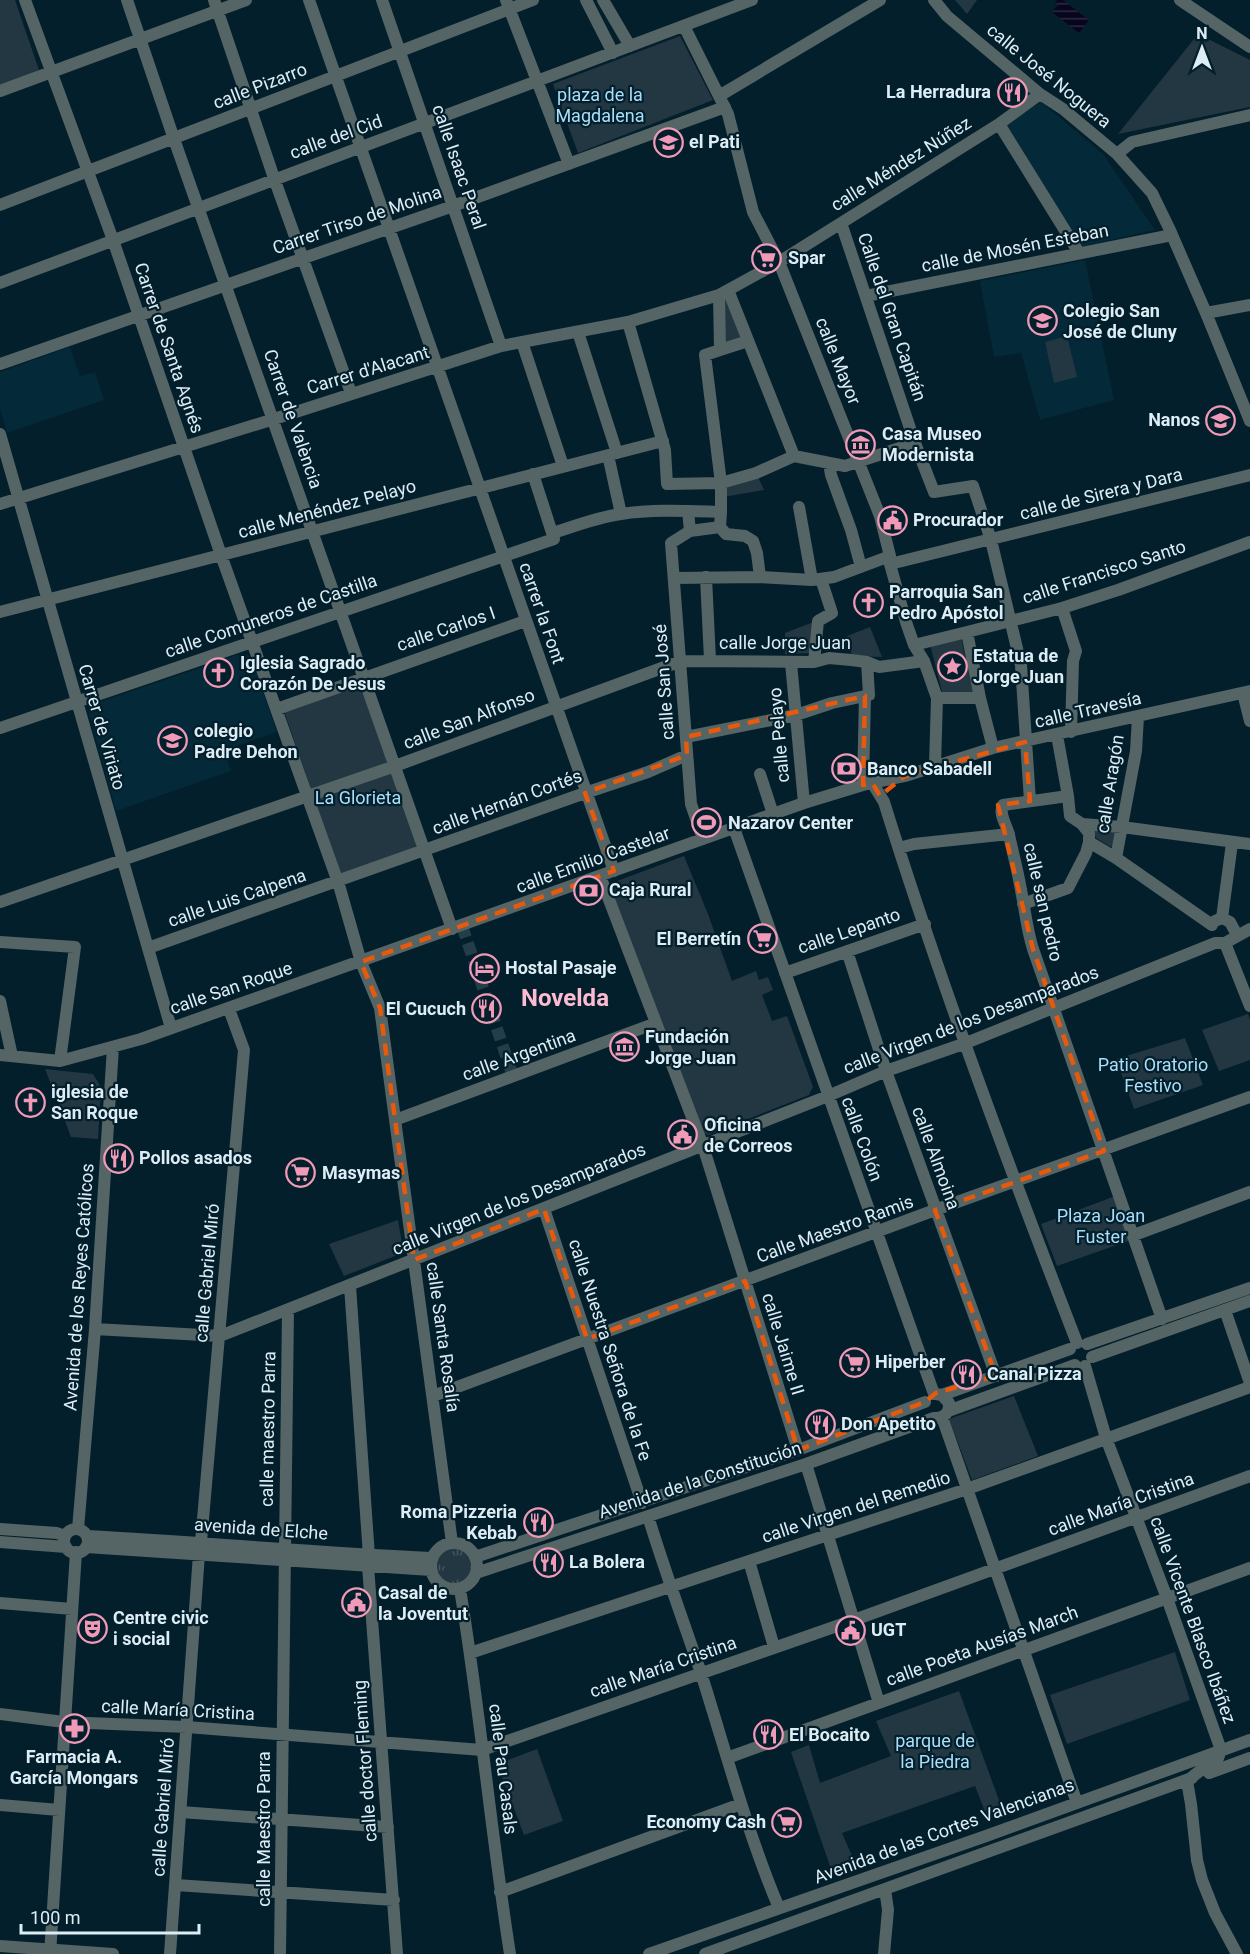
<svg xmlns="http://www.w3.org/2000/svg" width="1250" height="1954" font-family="Roboto,sans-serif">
<defs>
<pattern id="grass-tufts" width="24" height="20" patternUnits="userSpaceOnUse" patternTransform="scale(1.5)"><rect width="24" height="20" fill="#223742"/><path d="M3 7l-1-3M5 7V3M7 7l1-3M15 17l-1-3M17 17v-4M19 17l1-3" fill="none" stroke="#42545e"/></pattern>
<pattern id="water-rules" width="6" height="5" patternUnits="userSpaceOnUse" patternTransform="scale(1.5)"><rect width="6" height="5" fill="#08061f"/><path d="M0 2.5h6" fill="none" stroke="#2c2b40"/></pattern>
</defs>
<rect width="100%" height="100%" fill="#031f2b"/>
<!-- built -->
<path fill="#042938" d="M1041,102L1103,154L1155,230L1079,247L1003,126Z
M1085,260L1114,400L1040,420L1021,353L994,357L980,281Z
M70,347L80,376L95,372L104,400L7,433L0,409V372Z
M243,653L250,656L277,732L224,750L231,771L116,811L88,710L91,705Z"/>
<!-- grass -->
<path fill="url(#grass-tufts)" d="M434 1566a19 19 0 1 1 38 0a19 19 0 1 1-38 0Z"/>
<!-- green -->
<path fill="#223742" d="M0,0H15L39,70L0,86Z
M955,0H977L967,14Z
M1198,34L1250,60V107L1118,134Z
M680,36L713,100L578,153L553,84Z
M729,297L745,338L722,346L720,301Z
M1067,336L1077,377L1054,383L1045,342Z
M758,477L764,490L723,497L724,485Z
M816,621L814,653L785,654V633Z
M870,627L882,657L852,656L847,636Z
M961,637L973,693L942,692L930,644Z
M361,683L419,846L341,876L284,711Z
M1092,828L1116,831L1114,846L1111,847L1096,838Z
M684,856L708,914L732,981L756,971L759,980L768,977L773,990L762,995L772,1021L787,1016L813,1087L809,1095L708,1135L702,1132L609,884Z
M1248,1014L1250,1020V1060L1219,1071L1202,1030Z
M1185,1038L1203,1085L1134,1109L1116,1059Z
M45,1069L93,1074L101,1087L98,1139L71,1137Z
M1118,1195L1134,1239L1057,1266L1041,1224Z
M398,1220L403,1249L400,1254L344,1276L329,1244Z
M1014,1396L1038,1456L972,1480L949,1419Z
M1175,1652L1190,1700L1067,1744L1050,1695Z
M959,1691L1003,1811L987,1817L975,1786L842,1833L856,1865L833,1875L791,1752L809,1745L820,1783L891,1756L876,1721Z
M537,1749L563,1821L524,1835L497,1764Z"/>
<!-- water -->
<path fill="url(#water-rules)" d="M1057,0H1063L1089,20L1079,33L1052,12L1058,5L1055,2Z"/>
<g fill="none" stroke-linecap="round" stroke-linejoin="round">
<!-- minor-tunnel -->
<path stroke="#243e49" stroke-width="12" stroke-dasharray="12 6" stroke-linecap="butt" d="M462,926L513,1076"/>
<!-- minor -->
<path stroke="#556465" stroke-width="12" d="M25,0L113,240L221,555L339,885L361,962L380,1008L452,1543
M127,0L174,139L452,929
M214,0L274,178L351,393
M309,0L614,871
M382,0L501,346
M506,0L569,164
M586,0L613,53
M603,0L630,46
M934,0L947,16L1040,94L1063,109L1117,154L1152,193L1169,228L1206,313L1250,421
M1180,0L1250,47
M684,26L728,114L753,212L779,262L880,516L890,556V564L906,622L914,645L924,661L937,698L935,765
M0,91L246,0
M719,96L880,0
M999,124L1079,253
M1117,154L1132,142L1250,115
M0,205L533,0
M841,223L915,443L934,492L973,486L991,540L1021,665L1030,801
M0,283L752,0
M728,290L794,456
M719,295L720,350L705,355L721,483V512
M866,296L1172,235
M1206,313L1250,305
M628,322L665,450L667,484L721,483L756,473L794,456L845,466L915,443
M578,332L617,453
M522,342L563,466
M720,350L748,341
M0,364L453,206L725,107
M0,434L171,1028
M608,455L621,514
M829,463L831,475L851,530L861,567
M0,504L274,419L501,346L628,322L719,295L779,262L999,124L1040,94
M799,507L812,580
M720,527L726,534L745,536L753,541L757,553L760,577
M690,531L671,543L691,804L703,839
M553,533C575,526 598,517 621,514C653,509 688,511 721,512L720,527L690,531L688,511
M890,564L1250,475
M706,577L710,660
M674,578L760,577L812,580L834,577L890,556
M1062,608L1076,651L1073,661L1071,732
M0,612L663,441
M967,632L1062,608L1118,590L1250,542
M914,645L967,632L980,698H937
M814,662L818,621L832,613L821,579
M791,663L804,803
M1243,693L1250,721
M980,698L993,748
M277,709L525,621
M0,728L554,539L533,474
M1057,735L1068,796L1070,816L1082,824L1089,833V842L1116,858L1212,925
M686,737L796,715L832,703L865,696
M760,774L773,814
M873,784L884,802C941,985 1008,1164 1077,1343
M863,785L865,696L869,695L867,662
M1068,796L1003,805C998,814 1007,825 1009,835C1013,853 1018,872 1021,890C1025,910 1027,930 1033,949L1162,1319
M1082,824L1122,827L1250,844
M734,828L934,1394
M899,848L914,844L1009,834
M1116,858L1136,751L1138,717
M600,876L703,1146L798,1450
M0,902L395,766L681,661L814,662L829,658L851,660L867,662L879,667L924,661
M1023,904L1068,888L1086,853L1089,842
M1222,918L1232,843
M1215,921L1222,918L1230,922L1237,935
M0,942L75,947L60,1061
M1225,943L1250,1006
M148,948L585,793L648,772L687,755
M847,951L886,1071L996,1376
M785,973L925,924
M0,1001L12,1056
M0,1055L60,1061L141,1039L804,803L863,785L905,776L993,748L1250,691
M395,1120L656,1023
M544,1209L642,1503
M1134,1235L1250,1192
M350,1286L369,1556
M1225,1310L1250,1383
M95,1329L220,1336L828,1096L886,1071L966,1043L1215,943H1225L1250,929
M1087,1344L1250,1288
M1092,1357L1250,1301
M1085,1366L1106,1438L1167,1598L1221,1750L1217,1761L1201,1770L1187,1781L1191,1804L1197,1860L1202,1880L1215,1913L1237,1954
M936,1394L942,1395L1070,1349
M433,1396L935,1210L1250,1097
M948,1411L1075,1365
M942,1417L1077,1803
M806,1464L879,1703
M648,1516C664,1569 683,1620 701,1673C726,1752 747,1832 779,1908
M0,1529L57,1533L65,1536
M78,1529L95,1329L113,1047
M64 1541a12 12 0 1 1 24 0a12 12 0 1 1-24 0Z
M87,1536C202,1542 317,1553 432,1558
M0,1542L66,1547
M201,1542L244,1050L229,1009
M431 1566a23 23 0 1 1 46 0a23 23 0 1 1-46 0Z
M86,1547L431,1570
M475,1557L798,1450L925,1402
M749,1561L774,1647
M368,1566L397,1954
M476,1573L806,1464L934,1418C944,1418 950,1413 949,1403L942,1395
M460,1589C480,1710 491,1833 510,1954
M0,1603L72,1609
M470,1653L967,1489L1250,1387
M0,1714L64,1722L187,1727L482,1750L854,1620L1250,1476
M727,1758L1250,1568
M1209,1773L1250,1758
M0,1805L59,1810
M181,1812L388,1827
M176,1885L394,1900
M500,1892L741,1804
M0,1946L113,1954
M50,1954L76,1552
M170,1954L199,1554
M280,1954L288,1310
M649,1954L986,1836L1250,1740
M705,1954L1192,1778
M884,1954L888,1910L885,1889"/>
</g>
<!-- marked area -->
<path fill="none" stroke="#e8590c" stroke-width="4.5" stroke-dasharray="12 8" stroke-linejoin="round" d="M865,696L863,785L873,784L880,796L905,776L1025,742L1030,801L998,805L1033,949L1104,1151L935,1210L996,1376L936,1393L925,1402L798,1450L745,1281L587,1339L544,1209L414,1260L380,1008L361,962L614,871L585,793L687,755L686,737Z"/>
<!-- icons -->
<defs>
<symbol id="restaurant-ring" viewBox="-11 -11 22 22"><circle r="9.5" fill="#031f2b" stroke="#f09ab7" stroke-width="1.5"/><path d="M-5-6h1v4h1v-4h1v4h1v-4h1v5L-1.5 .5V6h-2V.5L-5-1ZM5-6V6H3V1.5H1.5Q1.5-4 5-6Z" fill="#f09ab7"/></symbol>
<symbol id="school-ring" viewBox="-11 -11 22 22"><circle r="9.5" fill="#031f2b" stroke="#f09ab7" stroke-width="1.5"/><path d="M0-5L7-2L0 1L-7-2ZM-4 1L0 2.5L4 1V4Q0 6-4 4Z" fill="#f09ab7"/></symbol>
<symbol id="supermarket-ring" viewBox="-11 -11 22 22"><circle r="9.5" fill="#031f2b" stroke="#f09ab7" stroke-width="1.5"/><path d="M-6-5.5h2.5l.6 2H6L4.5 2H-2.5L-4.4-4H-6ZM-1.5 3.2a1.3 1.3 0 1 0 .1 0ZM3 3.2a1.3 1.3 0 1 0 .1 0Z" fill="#f09ab7"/></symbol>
<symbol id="museum-ring" viewBox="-11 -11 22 22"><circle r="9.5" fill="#031f2b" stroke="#f09ab7" stroke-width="1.5"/><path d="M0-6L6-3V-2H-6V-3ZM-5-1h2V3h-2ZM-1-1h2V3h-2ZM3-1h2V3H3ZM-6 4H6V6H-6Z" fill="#f09ab7"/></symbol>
<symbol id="civic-ring" viewBox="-11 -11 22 22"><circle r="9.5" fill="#031f2b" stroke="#f09ab7" stroke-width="1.5"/><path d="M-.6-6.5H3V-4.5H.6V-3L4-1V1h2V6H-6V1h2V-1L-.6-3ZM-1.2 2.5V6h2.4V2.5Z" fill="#f09ab7"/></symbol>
<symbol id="church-ring" viewBox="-11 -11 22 22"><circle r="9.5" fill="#031f2b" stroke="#f09ab7" stroke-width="1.5"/><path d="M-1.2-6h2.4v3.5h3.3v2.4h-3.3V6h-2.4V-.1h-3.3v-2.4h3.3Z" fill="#f09ab7"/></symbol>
<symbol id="sight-ring" viewBox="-11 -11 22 22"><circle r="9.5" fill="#031f2b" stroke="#f09ab7" stroke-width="1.5"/><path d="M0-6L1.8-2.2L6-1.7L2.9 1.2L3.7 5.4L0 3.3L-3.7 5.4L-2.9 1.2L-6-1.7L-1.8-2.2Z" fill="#f09ab7"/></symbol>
<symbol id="bank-ring" viewBox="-11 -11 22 22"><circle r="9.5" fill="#031f2b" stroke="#f09ab7" stroke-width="1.5"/><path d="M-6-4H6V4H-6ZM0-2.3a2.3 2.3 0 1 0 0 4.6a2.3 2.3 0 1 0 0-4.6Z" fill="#f09ab7"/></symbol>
<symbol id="stadium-ring" viewBox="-11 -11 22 22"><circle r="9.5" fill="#031f2b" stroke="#f09ab7" stroke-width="1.5"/><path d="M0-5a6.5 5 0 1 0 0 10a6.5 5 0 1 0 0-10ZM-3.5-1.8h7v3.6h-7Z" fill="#f09ab7"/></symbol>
<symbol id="hotel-ring" viewBox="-11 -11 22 22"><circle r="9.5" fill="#031f2b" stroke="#f09ab7" stroke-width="1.5"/><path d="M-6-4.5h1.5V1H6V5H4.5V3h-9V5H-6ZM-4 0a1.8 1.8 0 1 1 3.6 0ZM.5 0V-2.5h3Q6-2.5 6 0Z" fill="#f09ab7"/></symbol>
<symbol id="theatre-ring" viewBox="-11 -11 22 22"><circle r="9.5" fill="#031f2b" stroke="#f09ab7" stroke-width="1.5"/><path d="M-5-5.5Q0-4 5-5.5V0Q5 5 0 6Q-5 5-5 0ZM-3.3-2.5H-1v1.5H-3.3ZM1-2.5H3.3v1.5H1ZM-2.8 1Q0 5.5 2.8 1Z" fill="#f09ab7"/></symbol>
<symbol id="pharmacy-ring" viewBox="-11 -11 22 22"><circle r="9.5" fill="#031f2b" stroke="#f09ab7" stroke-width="1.5"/><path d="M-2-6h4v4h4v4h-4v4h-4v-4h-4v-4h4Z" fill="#f09ab7"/></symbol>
</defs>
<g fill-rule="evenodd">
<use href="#restaurant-ring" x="996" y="76" width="33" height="33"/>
<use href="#school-ring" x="652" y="126" width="33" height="33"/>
<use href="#supermarket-ring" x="750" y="242" width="33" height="33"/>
<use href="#school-ring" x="1026" y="304" width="33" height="33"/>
<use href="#school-ring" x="1204" y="404" width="33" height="33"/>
<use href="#museum-ring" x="844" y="428" width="33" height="33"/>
<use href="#civic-ring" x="876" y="504" width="33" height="33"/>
<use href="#church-ring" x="852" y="586" width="33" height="33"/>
<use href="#sight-ring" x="936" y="650" width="33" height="33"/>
<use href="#church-ring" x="202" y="656" width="33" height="33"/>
<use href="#school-ring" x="156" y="724" width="33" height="33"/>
<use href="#bank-ring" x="830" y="752" width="33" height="33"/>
<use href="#stadium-ring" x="690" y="806" width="33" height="33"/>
<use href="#bank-ring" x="572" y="874" width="33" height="33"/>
<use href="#supermarket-ring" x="746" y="922" width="33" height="33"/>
<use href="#hotel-ring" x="468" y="952" width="33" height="33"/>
<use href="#restaurant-ring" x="470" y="992" width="33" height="33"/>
<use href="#museum-ring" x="608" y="1030" width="33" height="33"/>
<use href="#church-ring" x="14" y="1086" width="33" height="33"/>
<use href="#civic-ring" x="666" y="1118" width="33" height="33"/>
<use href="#restaurant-ring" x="102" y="1142" width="33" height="33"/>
<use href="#supermarket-ring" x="284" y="1156" width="33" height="33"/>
<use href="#supermarket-ring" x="838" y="1346" width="33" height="33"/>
<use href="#restaurant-ring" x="950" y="1358" width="33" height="33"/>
<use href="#restaurant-ring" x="804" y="1408" width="33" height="33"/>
<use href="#restaurant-ring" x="522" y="1506" width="33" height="33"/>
<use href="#restaurant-ring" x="532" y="1546" width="33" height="33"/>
<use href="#civic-ring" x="340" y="1586" width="33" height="33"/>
<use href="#theatre-ring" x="76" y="1612" width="33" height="33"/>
<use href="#civic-ring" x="834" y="1614" width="33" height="33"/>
<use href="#pharmacy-ring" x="58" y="1712" width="33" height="33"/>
<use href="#restaurant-ring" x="752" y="1718" width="33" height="33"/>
<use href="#supermarket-ring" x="770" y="1806" width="33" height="33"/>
</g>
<g text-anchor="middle" stroke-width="4.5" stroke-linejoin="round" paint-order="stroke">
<!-- street labels -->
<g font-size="18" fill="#ddedf5" stroke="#031f2b">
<text transform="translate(1049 76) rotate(39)" y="6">calle José Noguera</text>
<text transform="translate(260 86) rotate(-21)" y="6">calle Pizarro</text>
<text transform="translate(336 137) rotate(-20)" y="6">calle del Cid</text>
<text transform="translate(901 164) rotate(-32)" y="6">calle Méndez Núñez</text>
<text transform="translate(459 167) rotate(71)" y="6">calle Isaac Peral</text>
<text transform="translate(357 220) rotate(-19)" y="6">Carrer Tirso de Molina</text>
<text transform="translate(1015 248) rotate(-11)" y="6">calle de Mosén Esteban</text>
<text transform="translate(892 317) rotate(71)" y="6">Calle del Gran Capitán</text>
<text transform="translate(169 348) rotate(71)" y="6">Carrer de Santa Agnés</text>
<text transform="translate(838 361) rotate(68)" y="6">calle Mayor</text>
<text transform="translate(368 370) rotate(-17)" y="6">Carrer d'Alacant</text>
<text transform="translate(293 419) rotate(71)" y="6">Carrer de València</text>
<text transform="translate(1101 494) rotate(-14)" y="6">calle de Sirera y Dara</text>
<text transform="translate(327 509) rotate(-15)" y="6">calle Menéndez Pelayo</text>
<text transform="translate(1104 572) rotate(-18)" y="6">calle Francisco Santo</text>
<text transform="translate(542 613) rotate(71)" y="6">carrer la Font</text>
<text transform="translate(271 616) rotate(-19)" y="6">calle Comuneros de Castilla</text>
<text transform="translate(446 629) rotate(-19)" y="6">calle Carlos I</text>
<text x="785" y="649">calle Jorge Juan</text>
<text transform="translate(664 682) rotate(-94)" y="6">calle San José</text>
<text transform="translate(1088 710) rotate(-13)" y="6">calle Travesía</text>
<text transform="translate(469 719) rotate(-21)" y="6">calle San Alfonso</text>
<text transform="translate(102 727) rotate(74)" y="6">Carrer de Viriato</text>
<text transform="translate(779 735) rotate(-95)" y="6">calle Pelayo</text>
<text transform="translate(1110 784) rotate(-81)" y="6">calle Aragón</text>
<text transform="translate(507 802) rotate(-20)" y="6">calle Hernán Cortés</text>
<text transform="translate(593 860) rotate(-20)" y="6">calle Emilio Castelar</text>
<text transform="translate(237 898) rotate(-19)" y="6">calle Luis Calpena</text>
<text transform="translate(1043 902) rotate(77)" y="6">calle san pedro</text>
<text transform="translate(849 931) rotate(-19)" y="6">calle Lepanto</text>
<text transform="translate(231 988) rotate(-19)" y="6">calle San Roque</text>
<text transform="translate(971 1020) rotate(-21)" y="6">calle Virgen de los Desamparados</text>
<text transform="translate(519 1055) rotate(-20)" y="6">calle Argentina</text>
<text transform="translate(862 1139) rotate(70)" y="6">calle Colón</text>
<text transform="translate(936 1158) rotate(70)" y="6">calle Almoina</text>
<text transform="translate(519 1199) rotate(-22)" y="6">calle Virgen de los Desamparados</text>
<text transform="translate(835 1229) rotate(-20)" y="6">Calle Maestro Ramis</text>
<text transform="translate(207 1273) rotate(-85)" y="6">calle Gabriel Miró</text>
<text transform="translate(79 1287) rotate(-86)" y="6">Avenida de los Reyes Católicos</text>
<text transform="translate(443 1337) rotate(82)" y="6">calle Santa Rosalía</text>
<text transform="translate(783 1344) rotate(73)" y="6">calle Jaime II</text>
<text transform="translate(610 1350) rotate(72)" y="6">calle Nuestra Señora de la Fe</text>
<text transform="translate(268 1429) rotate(-89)" y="6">calle maestro Parra</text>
<text transform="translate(700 1480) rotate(-18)" y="6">Avenida de la Constitución</text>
<text transform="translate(1121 1504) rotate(-20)" y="6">calle María Cristina</text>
<text transform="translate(856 1507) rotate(-18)" y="6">calle Virgen del Remedio</text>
<text transform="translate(261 1529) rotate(4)" y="6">avenida de Elche</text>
<text transform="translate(1193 1620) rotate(70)" y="6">calle Vicente Blasco Ibáñez</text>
<text transform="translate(982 1646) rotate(-20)" y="6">calle Poeta Ausías March</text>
<text transform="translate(663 1667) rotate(-19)" y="6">calle María Cristina</text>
<text transform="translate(178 1710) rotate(3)" y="6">calle María Cristina</text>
<text transform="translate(365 1761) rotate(-94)" y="6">calle doctor Fleming</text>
<text transform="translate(503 1769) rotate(83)" y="6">calle Pau Casals</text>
<text transform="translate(163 1807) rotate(-86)" y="6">calle Gabriel Miró</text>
<text transform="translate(264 1829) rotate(-90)" y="6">calle Maestro Parra</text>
<text transform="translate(944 1831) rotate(-20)" y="6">Avenida de las Cortes Valencianas</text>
</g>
<!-- poi labels -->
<g font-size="18" font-weight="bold" fill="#ddedf5" stroke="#031f2b" text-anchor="start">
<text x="991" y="98" text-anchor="end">La Herradura</text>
<text x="689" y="148">el Pati</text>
<text x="788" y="264">Spar</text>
<text x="1063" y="317">Colegio San<tspan x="1063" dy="21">José de Cluny</tspan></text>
<text x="1200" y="426" text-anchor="end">Nanos</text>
<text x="882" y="440">Casa Museo<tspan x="882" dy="21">Modernista</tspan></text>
<text x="913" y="526">Procurador</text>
<text x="889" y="598">Parroquia San<tspan x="889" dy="21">Pedro Apóstol</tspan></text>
<text x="973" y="662">Estatua de<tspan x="973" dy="21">Jorge Juan</tspan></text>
<text x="240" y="669">Iglesia Sagrado<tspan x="240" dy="21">Corazón De Jesus</tspan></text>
<text x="194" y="737">colegio<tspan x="194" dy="21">Padre Dehon</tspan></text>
<text x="867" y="775">Banco Sabadell</text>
<text x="728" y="829">Nazarov Center</text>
<text x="609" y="896">Caja Rural</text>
<text x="741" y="945" text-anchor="end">El Berretín</text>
<text x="505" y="974">Hostal Pasaje</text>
<text x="466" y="1015" text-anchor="end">El Cucuch</text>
<text x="645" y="1043">Fundación<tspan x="645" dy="21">Jorge Juan</tspan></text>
<text x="51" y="1098">iglesia de<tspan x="51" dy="21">San Roque</tspan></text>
<text x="704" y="1131">Oficina<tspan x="704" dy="21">de Correos</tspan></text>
<text x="139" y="1164">Pollos asados</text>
<text x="322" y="1179">Masymas</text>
<text x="875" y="1368">Hiperber</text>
<text x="987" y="1380">Canal Pizza</text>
<text x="841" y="1430">Don Apetito</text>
<text x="517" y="1518" text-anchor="end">Roma Pizzeria<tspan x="517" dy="21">Kebab</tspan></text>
<text x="569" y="1568">La Bolera</text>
<text x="378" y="1599">Casal de<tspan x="378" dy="21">la Joventut</tspan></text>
<text x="113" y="1624">Centre civic<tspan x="113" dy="21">i social</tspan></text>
<text x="871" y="1636">UGT</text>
<text x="789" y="1741">El Bocaito</text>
<text x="74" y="1763" text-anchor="middle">Farmacia A.<tspan x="74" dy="21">García Mongars</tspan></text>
<text x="766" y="1828" text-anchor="end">Economy Cash</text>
</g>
<!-- park labels -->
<g font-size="18" fill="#aadffa" stroke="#031f2b">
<text x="600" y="101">plaza de la<tspan x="600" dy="21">Magdalena</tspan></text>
<text x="358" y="804">La Glorieta</text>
<text x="1153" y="1071">Patio Oratorio<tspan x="1153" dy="21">Festivo</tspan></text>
<text x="1101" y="1222">Plaza Joan<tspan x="1101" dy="21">Fuster</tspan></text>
<text x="935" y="1747">parque de<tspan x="935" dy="21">la Piedra</tspan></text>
</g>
<!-- district labels -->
<g font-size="24" font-weight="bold" fill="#fcbbd0" stroke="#031f2b">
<text x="565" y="1006">Novelda</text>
</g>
</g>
<!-- north arrow -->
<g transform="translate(1202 48)" stroke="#031f2b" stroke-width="4.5" paint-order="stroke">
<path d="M0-4.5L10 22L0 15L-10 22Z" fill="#ddedf5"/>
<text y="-9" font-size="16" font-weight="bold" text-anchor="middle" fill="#ddedf5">N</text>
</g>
<!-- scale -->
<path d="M21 1924v9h178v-9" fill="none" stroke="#ddedf5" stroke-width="3"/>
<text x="30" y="1924" font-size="18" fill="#ddedf5" stroke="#031f2b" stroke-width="4.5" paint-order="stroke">100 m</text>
</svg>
